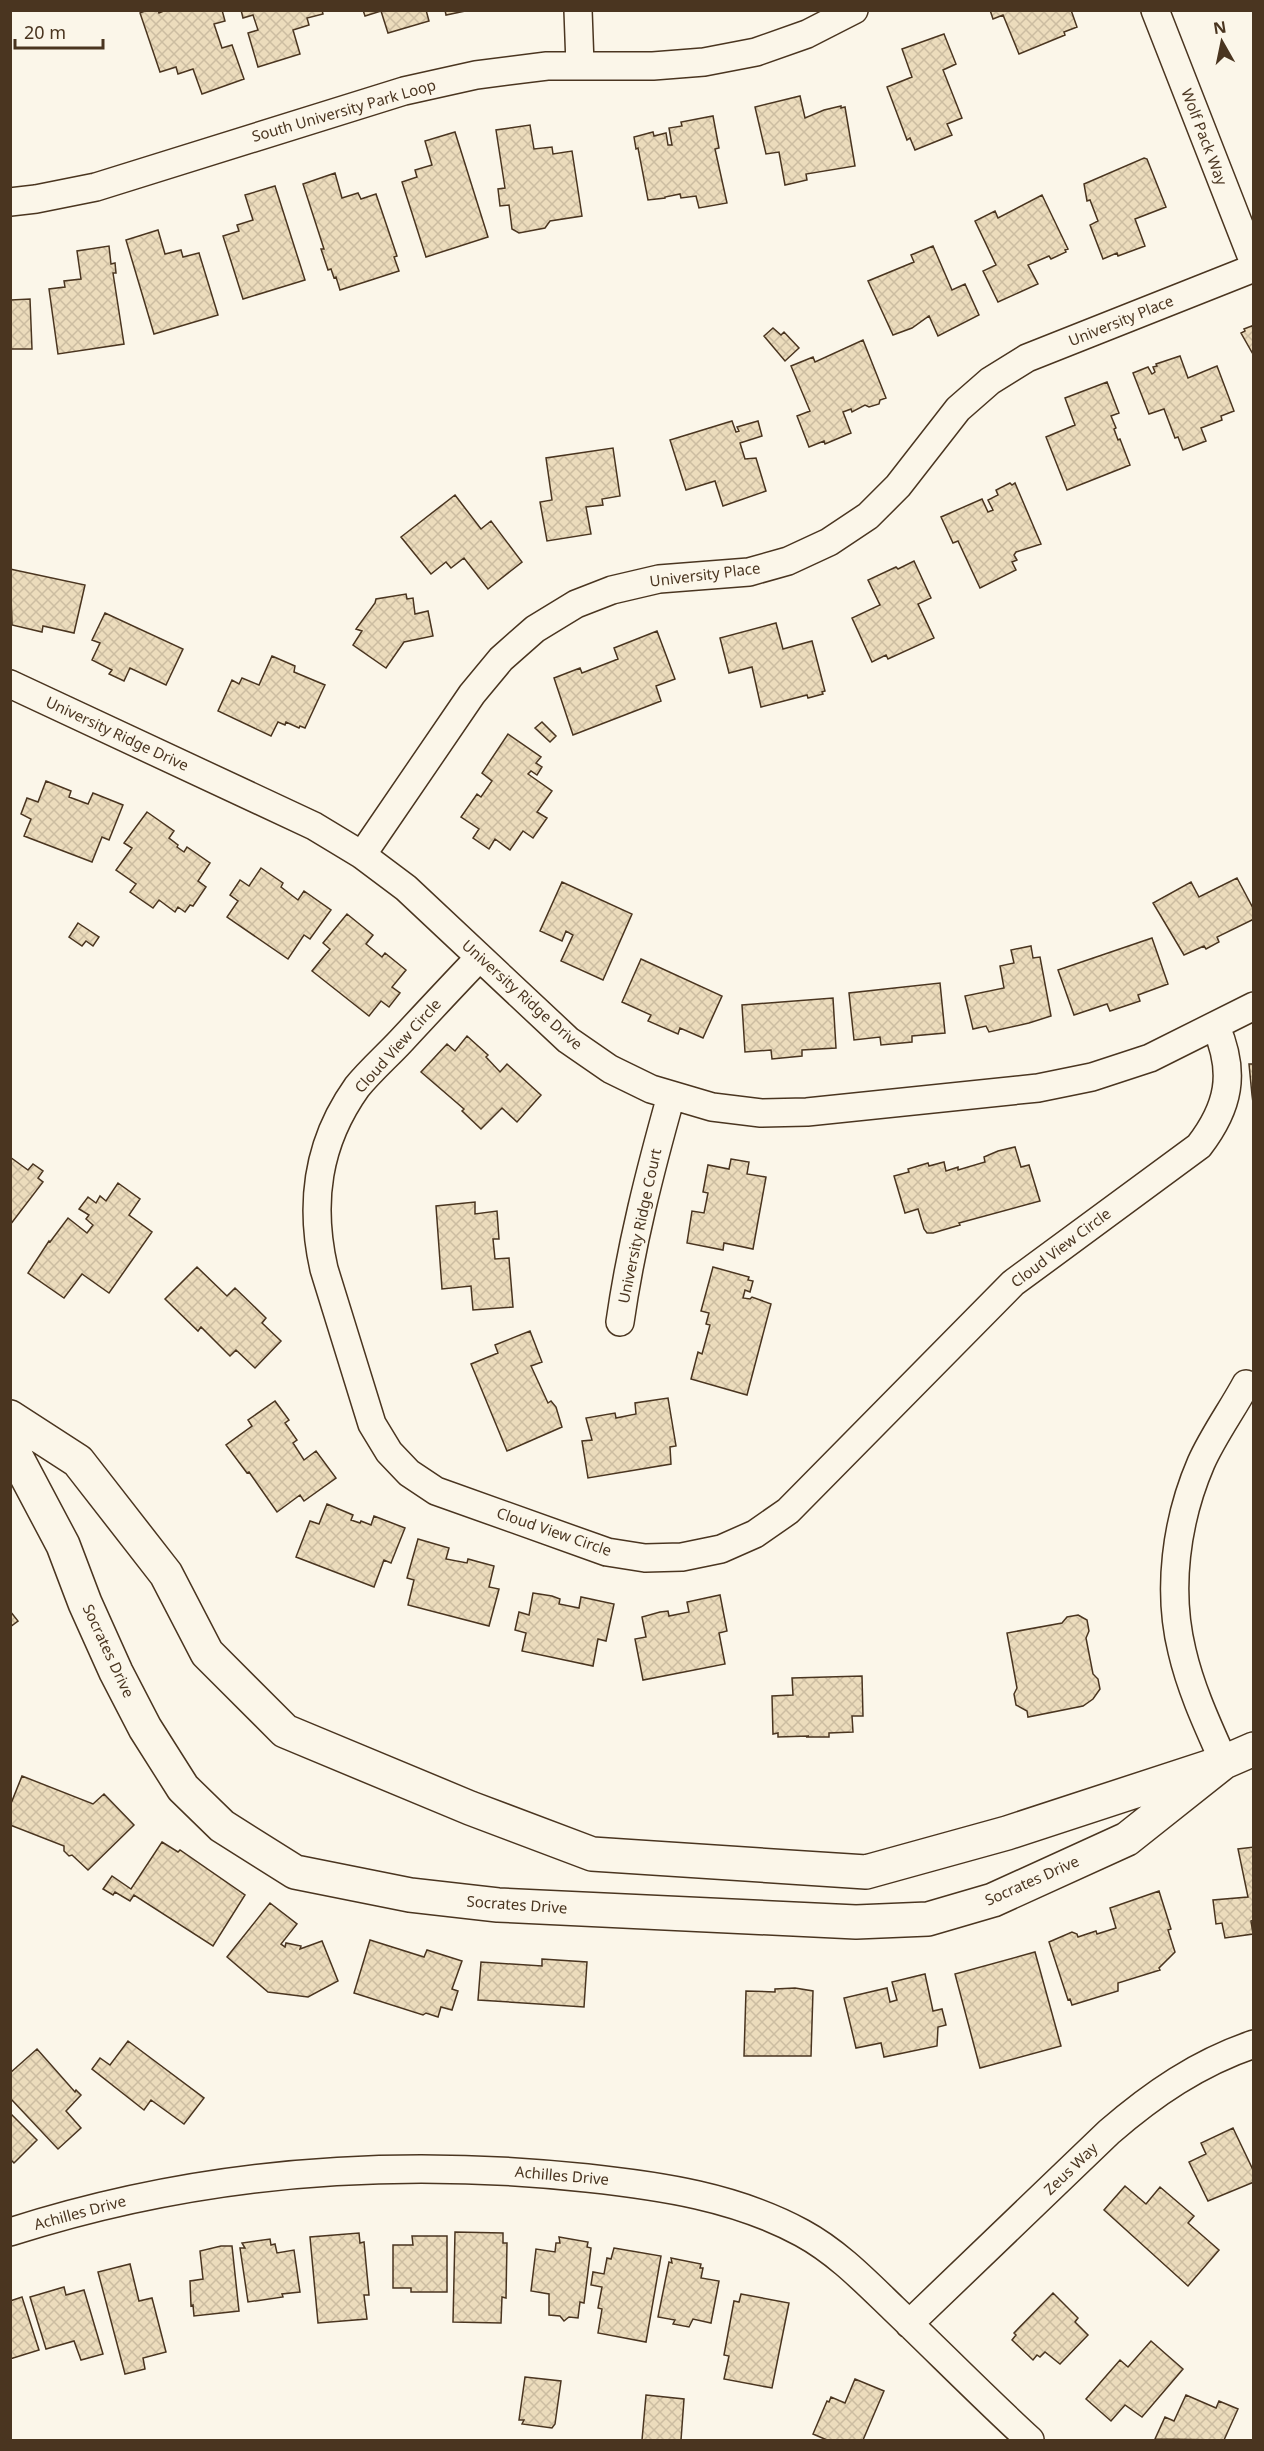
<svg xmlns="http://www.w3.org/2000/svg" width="1264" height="2451" font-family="'Noto Sans',sans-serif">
<defs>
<pattern id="building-cross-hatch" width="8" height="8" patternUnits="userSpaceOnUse" patternTransform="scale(1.5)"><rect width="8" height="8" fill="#ecdcbc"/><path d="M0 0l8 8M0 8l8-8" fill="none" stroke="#ccbda1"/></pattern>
</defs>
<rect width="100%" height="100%" fill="#fbf6e9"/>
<!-- building -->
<path fill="url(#building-cross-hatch)" stroke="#4a3520" stroke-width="1.5" d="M147,10H158L159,13L166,10H222L225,21L214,24L222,48L232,45L244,79L202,94L193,69L178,74L176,67L160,72L140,13Z
M241,10H322L323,14L307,18L309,25L293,30L300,54L258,67L248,33L258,30L253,15L243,18Z
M363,10H426L429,21L388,33L381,11L365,16Z
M445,10H470L446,15Z
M990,10H1071L1077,27L1064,32L1065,35L1019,54L1003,15L993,19Z
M944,34L956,64L943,70L962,118L947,124L952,135L915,150L910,138L907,140L887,87L912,77L902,49Z
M800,96L805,118L824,110L841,106V108L845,107L855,166L806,174L807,180L785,185L779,152L766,154L755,107Z
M713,116L719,148L715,149L727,203L699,208L696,196L681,198L680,194L665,197V198L648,200L638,148L636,149L634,137L653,132L654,136L666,133L668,145H672L669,128L682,126L681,122Z
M530,125L534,149L552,147L553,154L572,151L582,216L550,221L545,228L519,233L512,229L509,205L500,206L498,189L505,188L496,130Z
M455,132L488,237L426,257L402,182L417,177L415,170L432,165L425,141Z
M1144,158L1147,159L1166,207L1135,219L1145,246L1118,256L1117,253L1103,259L1090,225L1098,221L1090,200L1087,201L1084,184Z
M335,173L342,198L358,193L361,199L376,194L397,256L394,257L399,271L340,290L336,277L334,278L331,269L328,270L321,249H324L303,184Z
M275,186L305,280L243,299L223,236L239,231L237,225L253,220L245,195Z
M1042,195L1068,249L1065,250L1066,252L1051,259L1049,256L1028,265L1038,284L998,302L983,271L996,265L975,221L995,211L998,218Z
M158,230L165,254L181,250L183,257L199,253L218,315L154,334L126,240Z
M109,246L111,264L115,263L116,273H113L124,344L58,354L49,289L65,287L64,281L81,279L77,251Z
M933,246L952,290L965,284L979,315L938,336L929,316L912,328L893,335L868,281L914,262L911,255Z
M10,292L11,300L30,299L32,349H10Z
M1254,325V356L1241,333L1245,331L1244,329Z
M773,328L781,335L784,332L799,348L785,361L764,336Z
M863,340L886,398L880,400L879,404L869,407L865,405L852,412L851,409L843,412L851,433L825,444L824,441L809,447L797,416L810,411L791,366L813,357L815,362Z
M1180,356L1188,378L1217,366L1234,411L1221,416L1222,420L1201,428L1206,441L1183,450L1178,437L1175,438L1164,409L1149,414L1133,373L1148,367L1152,374L1155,372L1153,367L1157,366L1156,364Z
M1107,382L1119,413L1111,416L1116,428L1114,429L1118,440L1120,439L1130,465L1067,490L1046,437L1075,425L1065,398Z
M732,421L736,432L739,431L737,427L758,421L762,436L740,443L745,459L756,458L766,491L723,506L715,481L686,490L670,440Z
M613,448L620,496L602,499L603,505L586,507L591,534L547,541L540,502L552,500L546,458Z
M1010,483L1012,485L1015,483L1041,544L1016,552L1014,555L1017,560L1012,562L1016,570L980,588L958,541L953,543L941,517L982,499L988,512L993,510L988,500L998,495L996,490Z
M455,495L481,529L491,521L522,562L488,589L464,558L451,568L446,562L431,574L401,537Z
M914,561L931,598L918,604L934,638L888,659L886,655L872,662L852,618L880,605L868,580L896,567L898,569Z
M10,569L85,585L74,633L43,626L42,632L12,625Z
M406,594L407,599L413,598L415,614L428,611L433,636L404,642L386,668L353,645L362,631L356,629L375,603L376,599Z
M105,613L183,649L166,685L130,668L124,681L109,674L112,670L92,660L100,643L92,640Z
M776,623L783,649L812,641L825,691L822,692L823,694L808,698L807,695L761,707L752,667L729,673L720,638Z
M657,631L675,679L656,686L661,701L573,735L554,678L580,668L582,673L618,659L614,648Z
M272,656L295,666L294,672L325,685L305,728L300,726L299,728L286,722L285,725L278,722L271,736L218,711L232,680L239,684L242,678L259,685Z
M542,722L556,736L550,742L535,728Z
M508,734L541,757L536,763L542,767L537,775L531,771L528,774L552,791L537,812L547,818L533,838L523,831L510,850L495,839L489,849L473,838L479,829L461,817L477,794L481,797L492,781L482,773Z
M46,781L71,791L69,797L88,804L93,793L123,805L109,840L102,837L92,862L24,836L31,819L21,814L27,798L38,802Z
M147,812L174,831L169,838L178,845L177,847L184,852L187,847L210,863L198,881L206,887L193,906L190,905L185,912L178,907L175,912L159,900L153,908L130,892L136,884L116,870L132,848L124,843Z
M261,868L283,883L281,887L298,900L304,891L331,910L310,939L304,935L288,959L227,917L238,901L230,895L240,880L249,886Z
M1237,878L1254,910V919L1217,937L1219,942L1206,949L1204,946L1184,955L1153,903L1191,882L1199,897Z
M562,882L632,914L603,980L561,961L573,935L566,931L562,941L540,931Z
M347,914L373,935L366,944L382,957L385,953L406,970L392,987L400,993L389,1007L381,1001L369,1016L312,971L330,949L323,943Z
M78,923L99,937L93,946L86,941L82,946L69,937Z
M1152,938L1168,984L1138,995L1140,1001L1110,1011L1107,1004L1074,1015L1058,970Z
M1031,946L1033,958L1040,957L1051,1016L1029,1023L989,1032L986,1026L973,1029L965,996L1004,988L1000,966L1014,963L1011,950Z
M641,959L722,996L703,1038L680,1028L678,1034L648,1021L651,1015L622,1002Z
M940,983L945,1033L912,1036V1042L881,1045L880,1037L854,1040L849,993Z
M833,998L836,1048L802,1050V1056L772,1059L771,1050L745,1052L742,1005Z
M467,1036L488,1055L486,1057L500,1072L507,1064L541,1095L517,1122L502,1108L481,1129L462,1111L464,1109L421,1072L447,1044L455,1051Z
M1249,1064H1254V1111L1252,1095Z
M1015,1147L1021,1167L1029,1165L1040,1201L959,1223L960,1225L933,1233H927L924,1229L918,1209L905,1213L894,1176L909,1172L908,1169L928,1163L929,1166L944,1162L946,1171L958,1167V1170L985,1162L984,1157L998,1151Z
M10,1157L28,1170L33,1164L43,1171L38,1178L43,1182L10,1225Z
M731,1159L749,1162L747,1174L766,1177L753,1249L724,1243L723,1250L687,1243L692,1211L704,1213L708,1193L703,1192L708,1165L729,1169Z
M118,1183L140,1199L129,1215L152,1232L109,1293L82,1274L64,1298L28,1273L49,1241L50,1242L68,1218L87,1233L93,1225L86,1219L89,1215L79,1209L88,1197L96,1203L100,1196L106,1201Z
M475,1202V1214L497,1211L499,1239H493L495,1259L509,1258L513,1307L473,1310L471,1286L442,1289L436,1206Z
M197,1267L227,1296L235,1288L266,1318L262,1323L281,1341L255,1368L236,1350L230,1356L201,1327L198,1331L165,1299Z
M713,1267L749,1277L748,1280L753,1281L750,1292L745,1290L743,1298L750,1299L752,1297L771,1304L747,1395L691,1379L698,1352L702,1354L710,1325L706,1324L709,1313L701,1311Z
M530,1331L542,1362L531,1366L548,1403L551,1401L556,1407L562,1427L507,1451L471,1364L498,1353L495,1345Z
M668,1398L676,1446L670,1447L671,1464L588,1478L582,1441L592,1440L586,1418L615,1413L616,1418L636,1414L635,1403Z
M275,1401L289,1420L285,1423L297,1440L293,1443L304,1460L316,1451L336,1478L304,1501L300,1495L277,1512L249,1472L247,1473L226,1445L252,1426L248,1420Z
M327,1504L353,1515L351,1520L360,1523L361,1521L371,1525L374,1516L405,1528L391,1563L384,1560L374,1587L296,1557L310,1521L319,1524Z
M418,1539L449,1548L446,1559L467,1563L468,1559L494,1566L489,1587L499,1589L489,1626L408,1605L414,1580L407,1578Z
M533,1593L552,1596L560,1599L559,1604L579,1608L581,1597L614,1604L606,1641L598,1639L593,1666L522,1651L526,1633L515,1630L519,1612L529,1615Z
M720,1595L727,1631L719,1633L725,1664L643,1680L635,1639L646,1637L642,1617L660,1612L668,1611L669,1616L689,1612L687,1602Z
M10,1611L18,1621L10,1627Z
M1078,1615L1087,1620L1089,1631L1086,1638L1093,1674L1098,1679L1100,1689L1093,1699L1083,1706L1028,1717L1027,1711L1016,1705L1014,1694L1017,1688L1007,1633L1062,1623L1067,1617Z
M862,1676L863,1716H852L853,1732L829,1733V1737H806L809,1736L778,1737V1733L773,1734L772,1696L793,1695L792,1678Z
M22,1776L93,1804L104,1794L134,1825L88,1870L72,1855L69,1856L64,1851V1846L10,1825V1806Z
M162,1842L178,1852L180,1850L245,1895L213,1946L134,1895L130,1901L115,1892L113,1895L103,1889L112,1876L131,1889Z
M1254,1847V1920L1251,1921L1253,1934L1225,1938L1222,1923L1216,1924L1213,1900L1248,1897L1238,1849Z
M1159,1891L1171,1929L1168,1930L1175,1952L1159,1968L1160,1970L1118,1983V1991L1072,2005L1070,1999L1068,2000L1049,1942L1072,1932L1077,1934L1078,1937L1096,1931L1097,1934L1116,1928L1110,1908Z
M270,1903L297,1924L281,1944L285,1947L286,1943L301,1946L300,1949L322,1941L338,1981L308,1997L268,1992L227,1957Z
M370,1940L424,1957L427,1950L462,1961L452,1989L458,1991L452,2010L441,2007L438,2017L426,2013L423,2015L354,1993Z
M1035,1952L1061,2046L980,2068L955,1974Z
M542,1959L587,1962L584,2007L478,2000L481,1962L542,1966Z
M925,1974L933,2011L942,2009L946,2025L938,2027L937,2046L884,2057L881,2043L856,2048L844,1998L887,1988L890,2002L897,2000L892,1982Z
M795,1988L813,1991L811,2056H744L746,1991L775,1992V1989Z
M128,2041L204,2098L184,2124L151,2100L144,2110L92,2069L100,2058L110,2065Z
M37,2049L75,2092L76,2090L81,2095L66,2111L81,2128L58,2149L10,2098V2073Z
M10,2113L37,2140L14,2163L10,2159Z
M1233,2128L1254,2172V2182L1208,2201L1189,2162L1206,2154L1201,2143Z
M1125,2186L1146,2204L1160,2187L1194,2216L1188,2223L1219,2250L1188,2286L1104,2210Z
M455,2232L503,2233V2243H507L506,2298L502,2297L501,2323L453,2322Z
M359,2233L360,2243L364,2242L369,2295H364L367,2319L318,2323L310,2237Z
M412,2236H447V2292H411V2288H393V2245H413Z
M559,2237L588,2242L587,2247L591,2248L584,2303L580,2302L578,2318L569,2317L564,2321L560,2316L549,2315V2294L531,2291L536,2249L555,2252L556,2243H560Z
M270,2239L271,2245L275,2244L277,2253L294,2250L300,2292L282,2294L283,2297L248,2302L240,2248H245L242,2243Z
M221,2246H232L239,2311L194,2316L193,2305L191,2306L190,2281L203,2279L200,2251Z
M614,2248L661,2256L646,2342L598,2333L602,2309L598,2308L602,2287L591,2285L593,2272L604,2274L607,2258L611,2259Z
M671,2258L701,2264L700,2268H703L701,2278L719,2281L711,2323L693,2319L689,2327L673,2324L675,2320L658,2317L669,2262L672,2263Z
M130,2264L139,2301L152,2298L166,2352L143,2358L145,2369L125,2374L98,2272Z
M64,2287L66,2295L84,2290L103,2354L81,2360L74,2341L46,2349L30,2297Z
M1053,2293L1078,2318L1075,2322L1088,2335L1060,2364L1045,2352L1040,2357L1037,2355L1033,2360L1012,2340L1016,2335L1014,2333Z
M741,2294L789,2303L772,2388L724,2379L729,2356L724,2355L734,2301L739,2302Z
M22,2297L39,2350L10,2359V2301Z
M1151,2341L1183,2369L1142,2417L1125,2405L1111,2421L1086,2399L1120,2360L1128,2367Z
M525,2377L561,2381L555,2424L552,2428L522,2424L524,2420H519Z
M855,2379L884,2391L863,2440H827L813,2434L827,2401L829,2402L831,2397L845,2403Z
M646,2395L684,2399L681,2440H642Z
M1186,2395L1216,2408L1219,2401L1238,2409L1224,2440L1155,2439L1165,2417L1174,2421Z"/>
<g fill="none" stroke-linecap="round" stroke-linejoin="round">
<defs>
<path id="minor" d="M578,10L580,65
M1155,10L1254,263
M10,202L36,199L96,187L404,91L476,75L547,66H653L704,62L756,52L807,34L854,10
M10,684L314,826L362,855L406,888L568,1040L610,1069L651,1089L712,1107L761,1113L807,1112L1038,1088L1092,1077L1150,1058L1254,1006
M362,855L472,694L501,659L535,629L576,604L612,590L659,579L749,572L788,561L829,542L868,516L898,486L958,409L990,381L1027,358L1254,268
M479,958C453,985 427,1013 401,1041C387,1056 370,1071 357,1087C317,1143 309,1203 324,1269L372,1424L389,1452L409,1473L436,1491L607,1552L645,1558L682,1557L721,1549L755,1534L788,1511L1013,1283L1199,1146C1229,1107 1236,1073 1216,1027
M620,1322C631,1245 650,1171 671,1096
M1224,1762C1208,1726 1191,1690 1182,1651C1167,1590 1176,1521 1201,1463C1213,1436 1232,1410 1246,1384
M10,2232C197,2172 393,2157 587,2178C661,2186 736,2197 802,2233C837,2252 865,2281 893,2308C939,2352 983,2397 1030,2440
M909,2324L1109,2132C1153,2094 1198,2063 1254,2044"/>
<path id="tertiary" d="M10,1417L78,1461L166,1574L207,1653L285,1731L470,1808L592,1854L866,1872L1007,1833L1224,1762L1254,1749
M10,1445L63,1545L85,1603L116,1672L145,1728L183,1788L222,1826L295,1872L410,1895L498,1905L856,1922L928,1919L993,1900L1127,1839L1224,1762"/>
</defs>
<!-- minor casing -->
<use href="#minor" stroke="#4a3520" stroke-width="30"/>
<!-- tertiary casing -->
<use href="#tertiary" stroke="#4a3520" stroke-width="36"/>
<!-- minor -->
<use href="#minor" stroke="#fbf6e9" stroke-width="27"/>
<!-- tertiary -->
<use href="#tertiary" stroke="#fbf6e9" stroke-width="33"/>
</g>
<g text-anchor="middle" stroke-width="4.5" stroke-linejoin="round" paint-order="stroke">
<!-- street labels -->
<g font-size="15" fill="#4a3520" stroke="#fbf6e9">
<text transform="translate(344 111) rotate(-16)" y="5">South University Park Loop</text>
<text transform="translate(1204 137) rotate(69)" y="5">Wolf Pack Way</text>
<text transform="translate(1121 321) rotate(-22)" y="5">University Place</text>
<text transform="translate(705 575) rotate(-7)" y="5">University Place</text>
<text transform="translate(117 734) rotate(25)" y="5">University Ridge Drive</text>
<text transform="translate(522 995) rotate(42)" y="5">University Ridge Drive</text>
<text transform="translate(398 1046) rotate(-48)" y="5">Cloud View Circle</text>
<text transform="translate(640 1226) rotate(-78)" y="5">University Ridge Court</text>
<text transform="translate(1061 1248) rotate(-37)" y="5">Cloud View Circle</text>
<text transform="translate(554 1532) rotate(19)" y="5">Cloud View Circle</text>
<text transform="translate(108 1651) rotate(65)" y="5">Socrates Drive</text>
<text transform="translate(1032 1881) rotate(-24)" y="5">Socrates Drive</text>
<text transform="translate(517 1905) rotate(4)" y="5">Socrates Drive</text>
<text transform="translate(1071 2169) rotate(-44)" y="5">Zeus Way</text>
<text transform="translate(562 2176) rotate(5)" y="5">Achilles Drive</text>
<text transform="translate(80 2213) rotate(-15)" y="5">Achilles Drive</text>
</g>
</g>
<!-- border -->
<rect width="1264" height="2451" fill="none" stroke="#4a3520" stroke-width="24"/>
<!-- north arrow -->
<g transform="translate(1222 42) rotate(351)" stroke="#fbf6e9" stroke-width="4.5" paint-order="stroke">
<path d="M0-4.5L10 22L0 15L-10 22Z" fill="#4a3520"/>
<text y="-9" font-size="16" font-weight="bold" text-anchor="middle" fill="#4a3520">N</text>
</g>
<!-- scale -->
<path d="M15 39v9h88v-9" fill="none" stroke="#4a3520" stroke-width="3"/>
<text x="24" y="39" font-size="18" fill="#4a3520" stroke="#fbf6e9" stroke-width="4.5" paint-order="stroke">20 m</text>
</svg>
